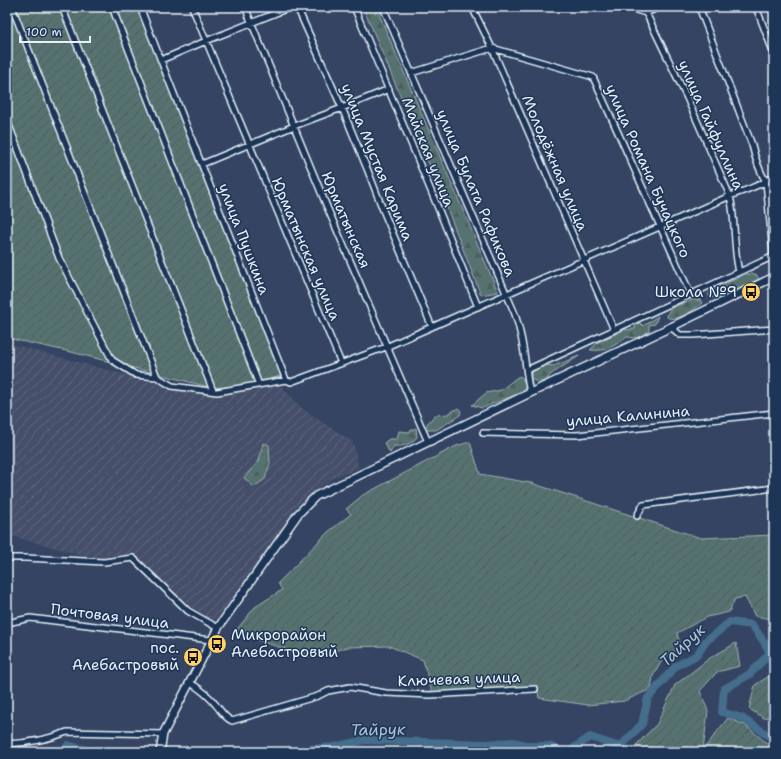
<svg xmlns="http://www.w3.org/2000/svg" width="781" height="759" font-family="'Shantell Sans',sans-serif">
<defs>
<pattern id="industrial-furrows" width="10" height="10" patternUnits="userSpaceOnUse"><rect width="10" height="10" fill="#444f6a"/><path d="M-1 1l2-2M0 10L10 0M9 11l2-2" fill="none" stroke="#5f6980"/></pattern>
<pattern id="forest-firs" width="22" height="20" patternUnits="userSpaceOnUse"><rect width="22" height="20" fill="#57726f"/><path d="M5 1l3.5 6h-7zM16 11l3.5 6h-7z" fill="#4e5b5b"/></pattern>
<pattern id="garden-furrows" width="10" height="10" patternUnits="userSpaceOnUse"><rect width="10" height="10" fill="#57726f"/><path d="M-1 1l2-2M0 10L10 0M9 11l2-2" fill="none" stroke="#4e5b5b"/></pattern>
</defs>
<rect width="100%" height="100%" fill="#344462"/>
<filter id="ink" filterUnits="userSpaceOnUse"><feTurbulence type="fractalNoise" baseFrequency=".025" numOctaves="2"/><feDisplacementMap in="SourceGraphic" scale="8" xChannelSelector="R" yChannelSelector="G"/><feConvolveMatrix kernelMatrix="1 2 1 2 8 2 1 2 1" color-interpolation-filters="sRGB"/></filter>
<g filter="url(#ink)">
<!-- industrial -->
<path fill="url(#industrial-furrows)" d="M7,343L149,381L214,391L280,385L304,410L353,442L359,468L331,479L295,512L221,618L213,621L169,592L134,556L100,560L7,535Z"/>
<!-- forest -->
<path fill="url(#forest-firs)" stroke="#a0b2b4" d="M363,7H376L498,292L481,295L439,188Z
M746,274H756L759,279C747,285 722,300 709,297V293L713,290Z
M692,300H700L702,303C696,309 675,323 667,317C668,304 684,305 692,300Z
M658,316L655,324L649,325V331L637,338L627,337C613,346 608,352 590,350L597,343L623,330L635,329V325L640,323L643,326Z
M579,356L550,375L547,380L541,382L535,381L531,379V374L534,370L546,365L554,366Z
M520,376L523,379L526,385L523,392L482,408L472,405L486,393L501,390L516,378Z
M458,408L461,411L460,415L436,430H426V425L435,415L448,414Z
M416,428L417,437C412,444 403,447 394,446L390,453L384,443L389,439H397L399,431L408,432Z
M263,443L269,445L270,463L265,479L254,487L244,478L259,461Z"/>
<!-- garden -->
<path fill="url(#garden-furrows)" stroke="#a0b2b4" d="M7,7H139L285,375L248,385L213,388L71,352L7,338Z
M470,442L480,474L531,483L701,538L774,535V621L771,619L755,616L745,597L735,599L729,612L707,617L677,633L681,648L664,657L653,676L651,689L624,701L588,705L539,698L537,688L432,693L423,660L389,646L348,647L311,657L234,633L255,607L282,590L278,583L328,532L351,514L346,509L363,495L456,446Z
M736,643L740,666L717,672L700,691L708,711L703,750L728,718L745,725L774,749V752H629L657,724L675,685L710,658Z
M774,673V716L764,718L749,709L755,685Z"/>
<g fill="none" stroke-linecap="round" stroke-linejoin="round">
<!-- river -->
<path stroke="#456d8c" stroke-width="8" d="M63,752L68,745L91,751L92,752
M289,752L296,750L334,747L365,740L486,744L513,742L530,746H549L562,752
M576,752L574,748L590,737L620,747L642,724L648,698L676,666L697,655L706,641L730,622L752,625L764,642L770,653L750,674L724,689L722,712L742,718L774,739"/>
<defs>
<path id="street" d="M12,7L157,377L172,386L217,392L286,380
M62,7L213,391
M112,7L259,385
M140,7L286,380L291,382L386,347L730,196C745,190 761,186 774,176
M192,7L341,363
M245,7L327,207L428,442
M297,7L342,108L368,171L383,210L432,327
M354,7L438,208L478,307
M383,7L515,314C521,332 524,350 526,368C527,377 528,384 530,393
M472,7L492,48L614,330
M626,7L646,13L687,98L730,196C736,221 733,247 739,272
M699,7L752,145C755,158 759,170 766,182L774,263
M756,7L774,54
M699,8L701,9L707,7
M646,13L659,7
M161,60L206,41L291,7
M411,73L492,48L593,77L691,295
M7,120L59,258L112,360L136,375L157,377
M202,164L294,126L342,108L389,89
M671,327L680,335H693L774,329
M527,370L774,256
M483,433L577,435L774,413
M637,516L643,505L774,488
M7,558H26L104,562L133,558L188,611L218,628
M7,623L30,618L211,640
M189,682C199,688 209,696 216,705C222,712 224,717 232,721L318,696L328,691L350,687L386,693L430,695L535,689
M7,744C28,743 47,740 67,732L163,734"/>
<path id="secondary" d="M160,752L163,734L218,628L298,514L316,496L530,393L671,327L774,277"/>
</defs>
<!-- street casing -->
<use href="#street" stroke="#e8f1f8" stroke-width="8"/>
<!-- secondary casing -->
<use href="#secondary" stroke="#e8f1f8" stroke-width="10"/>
<!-- street -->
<use href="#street" stroke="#1d3557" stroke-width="5"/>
<!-- secondary -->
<use href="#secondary" stroke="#1d3557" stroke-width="7"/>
</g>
</g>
<!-- icons -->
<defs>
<symbol id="bus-disc" viewBox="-11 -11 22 22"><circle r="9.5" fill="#ffd166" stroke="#1d3557"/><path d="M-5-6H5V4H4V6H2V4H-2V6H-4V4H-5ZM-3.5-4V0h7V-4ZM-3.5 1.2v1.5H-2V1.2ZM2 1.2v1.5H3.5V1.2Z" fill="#111"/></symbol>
</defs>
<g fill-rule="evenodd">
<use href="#bus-disc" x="740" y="281" width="22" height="22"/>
<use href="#bus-disc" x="206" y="633" width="22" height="22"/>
<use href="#bus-disc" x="182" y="646" width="22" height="22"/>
</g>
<g text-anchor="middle" stroke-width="3" stroke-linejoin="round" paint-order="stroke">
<!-- street labels -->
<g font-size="15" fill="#e8f1f8" stroke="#1d3557">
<text transform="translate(711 125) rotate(66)" y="5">улица Гайфуллина</text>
<text transform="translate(428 152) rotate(68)" y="5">Майская улица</text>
<text transform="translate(377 162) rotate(68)" y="5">улица Мустая Карима</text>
<text transform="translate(555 163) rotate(67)" y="5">Молодёжная улица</text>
<text transform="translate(648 171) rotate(66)" y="5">улица Романа Бучацкого</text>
<text transform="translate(476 193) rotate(67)" y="5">улица Булата Рафикова</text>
<text transform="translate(346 220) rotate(67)" y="5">Юрматынская</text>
<text transform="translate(244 239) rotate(69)" y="5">улица Пушкина</text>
<text transform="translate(306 249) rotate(67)" y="5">Юрматынская улица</text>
<text transform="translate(628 416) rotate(-5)" y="5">улица Калинина</text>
<text transform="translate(110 616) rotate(7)" y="5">Почтовая улица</text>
<text transform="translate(459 679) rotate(-2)" y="5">Ключевая улица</text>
</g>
<!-- poi labels -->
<g font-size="15" fill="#e8f1f8" stroke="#1d3557" text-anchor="end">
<text x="737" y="297">Школа №9</text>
<text x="231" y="640" text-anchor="start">Микрорайон<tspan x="231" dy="17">Алебастровый</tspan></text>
<text x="179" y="653">пос.<tspan x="179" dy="17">Алебастровый</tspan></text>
</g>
<!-- water labels -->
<g font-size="16" font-style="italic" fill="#afc3d2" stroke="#1d3557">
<text transform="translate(682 645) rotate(-42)" y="6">Тайрук</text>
<text transform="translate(378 729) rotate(-1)" y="6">Тайрук</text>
</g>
</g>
<!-- margin -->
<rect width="781" height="759" fill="none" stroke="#1d3557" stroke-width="24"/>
<rect x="12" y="12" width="757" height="735" fill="none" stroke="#e8f1f8" stroke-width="1.5" filter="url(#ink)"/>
<!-- scale -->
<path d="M20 36v6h70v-6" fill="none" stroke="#e8f1f8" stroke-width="2"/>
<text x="26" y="36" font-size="12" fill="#e8f1f8" stroke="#1d3557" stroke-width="3" paint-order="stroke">100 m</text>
</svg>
